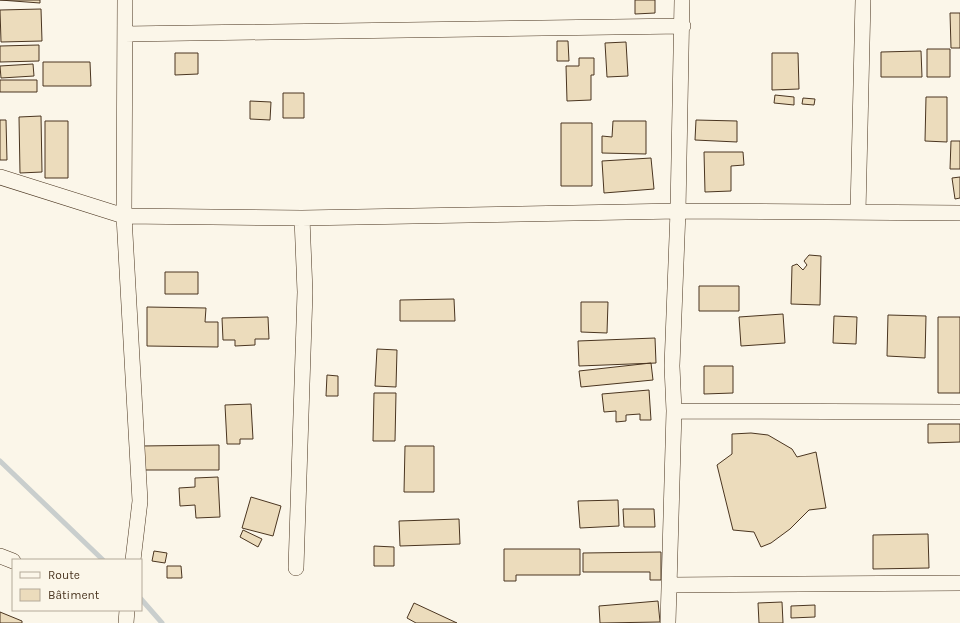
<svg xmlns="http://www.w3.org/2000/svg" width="960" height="623" font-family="Karla,sans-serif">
<rect width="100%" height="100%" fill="#fbf6e9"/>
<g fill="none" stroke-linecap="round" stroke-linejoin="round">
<!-- stream -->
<path stroke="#c9cecd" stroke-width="5" d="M0,461L103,560
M141,599L162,623"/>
</g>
<!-- building -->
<path fill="#ecdcbc" stroke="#4a3520" d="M0,0H40V3Z
M635,0H655V13L635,14Z
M41,9L42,41L1,42L0,10Z
M950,13H960V48H951Z
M557,41H568L569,61H557Z
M626,42L628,76L607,77L605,43Z
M39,45V61L0,62V46Z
M927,49H950V77H927Z
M921,51L922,77H881V52Z
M175,53H198V74L175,75Z
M772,53H798L799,89L772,90Z
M579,58H594V75H591V100L567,101L566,66H579Z
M43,62H90L91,86H43Z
M33,64L34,76L1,78L0,66Z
M0,80H37V92H0Z
M283,93H304V118H283Z
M775,95L794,97V105L774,103Z
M926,97H947V142L925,141Z
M803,98L815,99L814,105L802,104Z
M250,101L271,102L270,120L250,119Z
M41,116L42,172L20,173L19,117Z
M0,120H6L7,160H0Z
M696,120L737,121V142L695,140Z
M45,121H68V178H45Z
M613,121H646V154L602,153V136L612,137Z
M561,123H592V186H561Z
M951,141H960V169H950Z
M704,152H743L744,165L731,166V191L705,192Z
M651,158L654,189L604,193L602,161Z
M960,177V198L955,199L952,178Z
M809,255L821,256L820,305L791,304L792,266L797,264L803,270L807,265L804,261Z
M165,272H198V294H165Z
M699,286H739V311H699Z
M454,299L455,321H400V300Z
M581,302H608L607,333L581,332Z
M147,307L206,308L205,322H218V347L147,346Z
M783,314L785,343L741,346L739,317Z
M888,315L926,316L925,358L887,356Z
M834,316L857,317L856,344L833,343Z
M268,317L269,339H255V345L235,346V340H223L222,318Z
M938,317H960V393H938Z
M655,338L656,363L579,366L578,341Z
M377,349L397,350L396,387L375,386Z
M651,363L653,380L581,387L579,371Z
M704,366H733V393L704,394Z
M327,375L338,376V396H326Z
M649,390L651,420H640V414L626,415V421L616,422V411L604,412L602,394Z
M374,393H396L395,441H373Z
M251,404L253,439H240V444H227L225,405Z
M928,424H960V442L928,443Z
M751,433L768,435L792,449L797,457L816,452L826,508L809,510L790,529L771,543L761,547L754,532L733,530L717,465L732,454V434Z
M219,445V470H141V446Z
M405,446H434V492H404Z
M218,477L220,517L196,518L195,505L180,506L179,488L195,487V478Z
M251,497L281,506L273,536L242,528Z
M618,500L619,526L580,528L578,501Z
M623,509H654L655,527H624Z
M459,519L460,544L400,546L399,521Z
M243,530L262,539L258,547L240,537Z
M928,534L929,568L873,569V535Z
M374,546L394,547V566H374Z
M504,549H580V575H516V581H504Z
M154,551L167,553L165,563L152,561Z
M661,552V580H650V572H583V553Z
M167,566H181L182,578H167Z
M658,601L660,622L600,623L599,606Z
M782,602L783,623H759L758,603Z
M414,603L457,623H416L407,618Z
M815,605V617L791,618V606Z
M0,612L22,621V623H0Z"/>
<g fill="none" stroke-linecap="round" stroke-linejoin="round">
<defs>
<path id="minor" d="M125,0L124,216L140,501L133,560
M125,34L683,26
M0,177L124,216L302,218L678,211L960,213
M858,212L863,0
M674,411L960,412
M0,556L13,561
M296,568L305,292L302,218
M669,585L960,583
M126,623L127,610
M668,623L674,411L672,366L678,211L682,0"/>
</defs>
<!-- minor casing -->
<use href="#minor" stroke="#4a3520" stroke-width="16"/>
<!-- minor -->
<use href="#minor" stroke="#fbf6e9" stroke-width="15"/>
</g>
<!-- legend -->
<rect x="12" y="559" width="130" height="52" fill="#fbf6e9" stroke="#b4a999"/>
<rect x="20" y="572" width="20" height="6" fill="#fbf6e9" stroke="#b4a999"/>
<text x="48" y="579" font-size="12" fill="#4a3520">Route</text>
<rect x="20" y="589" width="20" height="12" fill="#ecdcbc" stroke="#b4a999"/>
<text x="48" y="599" font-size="12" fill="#4a3520">Bâtiment</text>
</svg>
